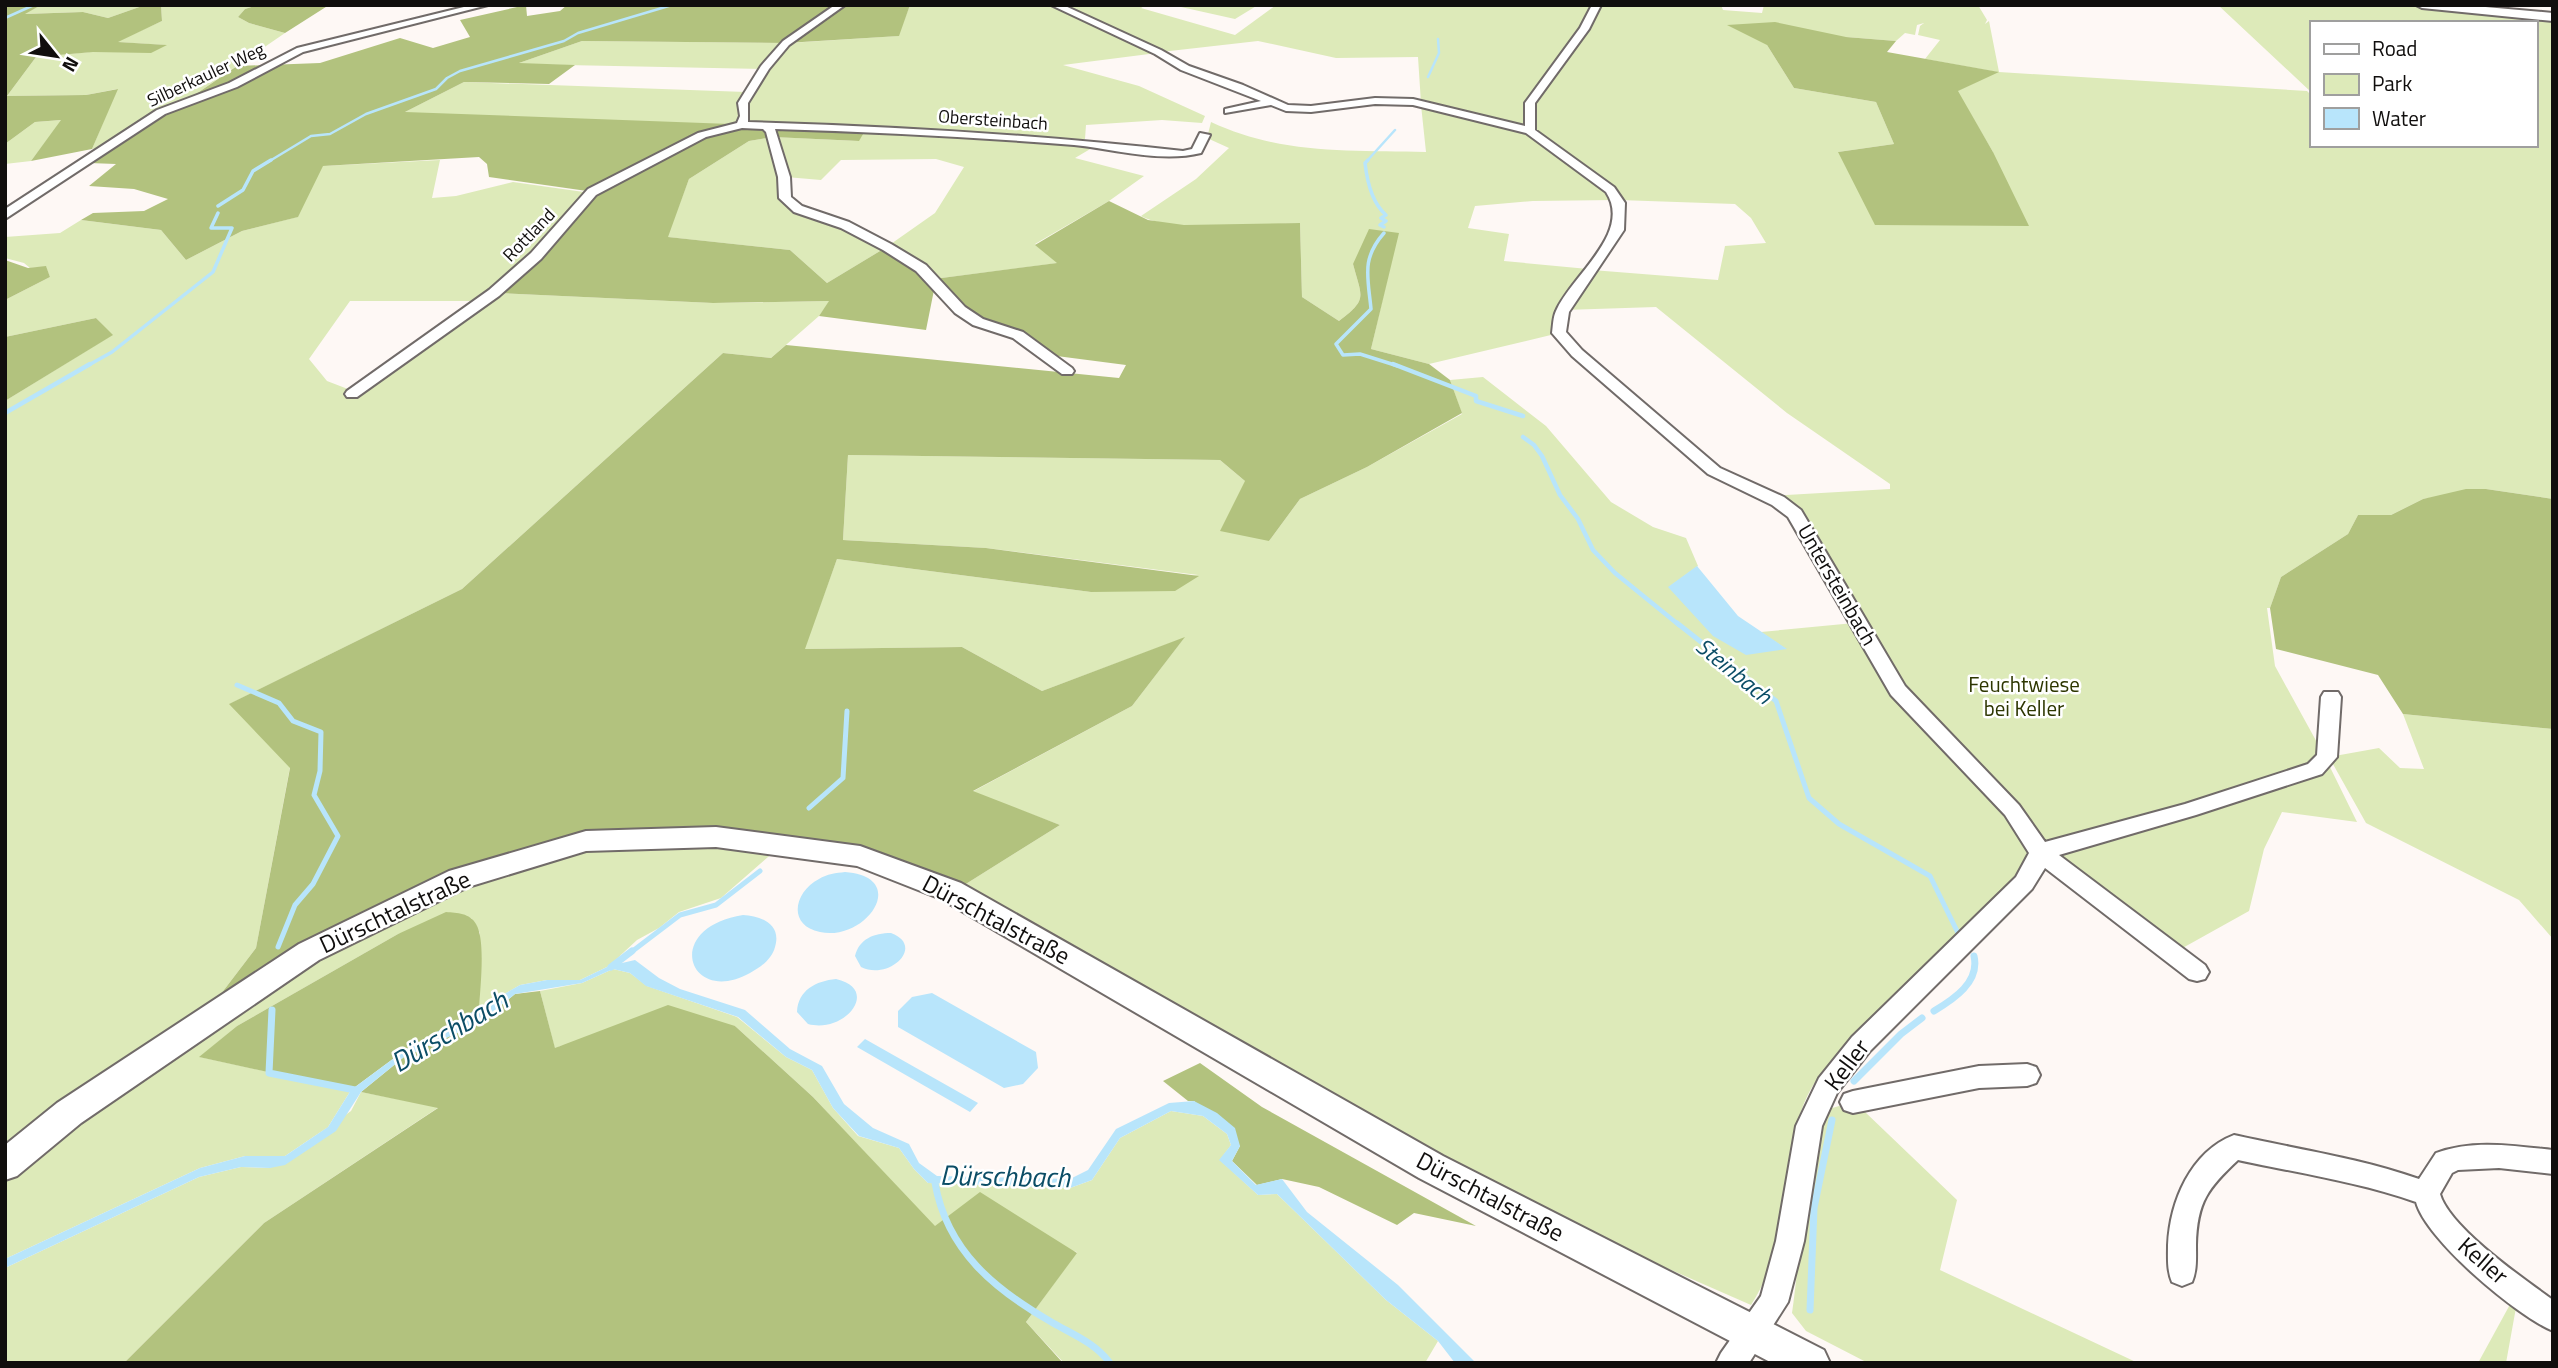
<svg xmlns="http://www.w3.org/2000/svg" width="2558" height="1368" font-family="'Titillium Web',sans-serif">
<rect width="100%" height="100%" fill="#fef8f5"/>
<!-- green -->
<path fill="#ddeab9" fill-rule="evenodd" d="M41,5H145L108,18L83,12L23,14Z
M161,5H258L245,9L238,17L249,23L285,33L193,96L112,146L92,149L117,89L86,95L7,96L36,57L165,45L116,42L162,21Z
M910,5H1052L1157,53L1063,65L1139,86L1205,116L1202,123L1162,120L1086,125L1085,139L1052,141L1097,145L1075,158L1144,176L1109,201L1035,244L1058,263L934,279L922,267L888,246L935,213L964,167L936,159L841,160L821,180L786,177L774,137L858,141L866,129L1042,140L872,128L744,124L745,103L749,93L789,43L898,36Z
M1057,5H1146L1141,8L1235,35L1276,5H1596L1582,29L1528,103L1526,124L1517,125L1421,103L1418,57L1336,58L1258,41L1161,52Z
M1172,5H1258L1235,19Z
M1599,5H1721L1723,10L1762,13L1764,5H1978L1987,20L1985,24L1989,21L1999,72L2307,91L2311,95V145H2535V23H2311V92L2218,5H2409L2553,18V499L2486,489L2423,499L2391,515H2358L2348,534L2281,577L2270,608H2267L2275,666L2325,757L2311,766L2041,849L1903,689L1798,512L1771,496L1890,489V484L1787,413L1656,307L1564,310L1592,270L1718,280L1725,246L1766,243L1751,218L1735,204L1619,200L1533,130L1532,103ZM1924,23L1920,26L1918,35L1940,40L1925,59L1997,72L1957,91L1993,152H1838L1894,144L1876,102L1794,88L1767,45L1846,37L1896,41L1905,33L1915,35L1917,25Z
M582,41L786,43L763,69L516,64Z
M464,82L746,92L740,125L403,113Z
M1421,105L1527,131L1608,190L1615,200L1533,201L1475,206L1468,228L1509,234L1504,261L1588,269L1555,334L1429,364L1371,349L1398,233L1353,264C1362,298 1368,299 1339,321L1302,297L1300,223C1262,224 1172,233 1141,216L1196,179L1229,148L1207,138L1211,122C1282,155 1350,150 1426,152Z
M62,120L31,161L5,164V144L35,122Z
M772,137L784,198L885,248L827,283L790,250L667,237L689,179L749,141Z
M440,160L432,198L456,196L513,182L591,193L534,256L480,301H350L309,359L327,381L353,391L497,293L713,303L830,301L819,316L771,358L723,353L462,589L230,704L290,767L256,948L211,1007L5,1151V401L112,335L96,318L5,337V300L50,277L46,267L30,268L24,263L5,258V237L60,233L81,220L161,230L186,260L242,231L297,217L322,166Z
M1483,377L1546,426L1611,502L1653,527L1686,538L1698,566L1669,587L1786,649L1761,632L1854,623L1892,689L2009,813L2028,849C2023,883 1953,938 1928,962C1897,991 1868,1024 1840,1055C1831,1065 1819,1075 1812,1087C1776,1150 1794,1240 1751,1305L1459,1177L961,887L1060,825L972,792L1132,706L1184,638L1042,691L962,647L804,649L837,559L1091,592L1198,575L986,548L843,540L848,455L1220,460L1245,481L1269,541L1300,499L1367,467L1462,414L1450,380Z
M2403,714L2553,729V939L2519,900L2366,823L2329,757L2379,748L2400,768L2424,769Z
M2328,763L2357,822L2282,812L2264,849L2249,911L2179,950L2054,855Z
M709,844L776,850L721,898L679,912L659,928L637,940L609,966L580,980H547L520,985L479,1009L480,933L471,918L398,934L237,1026L200,1057L351,1090L328,1127L285,1156H245L200,1168L5,1259V1172L312,957L457,887L587,851Z
M613,969L630,973L647,986L737,1017L786,1057L812,1070L833,1108L858,1136L899,1148L914,1169L928,1183L1070,1188L1092,1180L1120,1138L1171,1111L1203,1116L1227,1134L1231,1145L1220,1160L1258,1195L1277,1194L1386,1300L1438,1341L1425,1363H1064L1026,1322L1077,1252L935,1227L813,1097L735,1026L560,1046L555,1049L540,991L582,983Z
M361,1092L439,1107L264,1223L124,1363H5V1268L199,1177L241,1167L270,1168L351,1111Z
M1839,1106L1864,1111L1957,1200L1940,1270L2138,1363H1868L1806,1331L1792,1313C1801,1251 1803,1166 1829,1109Z
M2513,1299L2517,1302L2506,1363H2478Z"/>
<!-- forest -->
<path fill="#b2c27e" d="M5,5H41L25,14L83,12L108,18L145,5H161L162,21L118,42L167,45L151,53L93,52L36,57L7,96L86,95L118,89L92,149L31,161L61,120L35,122L5,144Z
M258,5H329L285,33L249,23L238,17L245,9Z
M526,5L527,16L560,11L567,5H910L899,36L786,43L582,41L519,63L575,65L549,84L464,82L405,112L866,129L859,141L773,137L749,141L689,179L668,237L790,250L827,283L885,248L920,269L935,285L926,330L819,316L829,301L713,303L497,293L594,192L489,177L487,164L479,157L323,166L298,217L242,231L186,260L161,230L81,220L93,213L144,211L168,199L134,189L89,186L116,164L89,163L162,112L193,96L237,66L320,63L400,38L433,48L470,37L460,20Z
M1775,22L1846,37L1896,41L1887,52L1999,72L1958,91L1993,152L2029,226L1875,225L1838,152L1894,144L1876,102L1794,88L1767,45L1727,25Z
M1109,201L1148,220L1184,225L1300,223L1302,297L1339,321C1368,299 1362,298 1353,264L1369,229L1399,233L1371,349L1429,364L1450,380L1462,413L1367,467L1300,499L1269,541L1220,531L1245,481L1220,460L848,455L843,540L986,548L1199,576L1175,591L1091,592L837,559L805,649L962,647L1042,691L1185,637L1132,706L973,791L1060,825L961,887L866,849L586,836L454,876L211,1007L256,948L290,768L229,704L462,589L723,353L771,358L786,345L1119,378L1126,365L1049,355L978,320L934,279L1057,263L1035,245Z
M5,260L28,268L46,266L50,277L5,300Z
M96,318L113,335L5,401V337Z
M2466,489H2486L2553,499V729L2403,714L2378,675L2276,649L2270,608L2281,577L2348,534L2358,515H2391L2423,499Z
M446,912C457,913 470,913 476,924C486,940 480,989 479,1009L405,1050L351,1090L199,1057L237,1026L398,934Z
M540,991L555,1048L668,1005L735,1026L813,1097L935,1226L980,1192L1077,1253L1026,1322L1063,1363H124L264,1223L438,1108L361,1092L404,1057L479,1023L515,994Z
M1200,1063L1262,1107L1476,1226L1414,1213L1397,1225L1319,1187L1282,1179L1257,1185L1232,1161L1240,1146L1194,1101H1188L1163,1081Z"/>
<!-- water -->
<path fill="#b8e5fb" d="M1697,566L1738,616L1787,649L1746,655L1713,636L1668,587Z
M845,872C911,877 866,942 820,932C787,925 794,892 819,879C827,874 836,873 845,872Z
M743,915C761,916 782,924 775,947C772,959 761,967 750,973C689,1007 661,928 743,915Z
M891,933C926,946 889,981 861,967L855,956C859,939 874,933 891,933Z
M635,960L659,978L680,989L745,1010L790,1049L822,1066L844,1104L873,1128L909,1144L919,1163L937,1176L1070,1179L1088,1170L1116,1129L1169,1103L1194,1101L1217,1113L1235,1128L1240,1146L1232,1161L1256,1185L1282,1179L1307,1212L1398,1285L1476,1363H1455L1438,1341L1386,1300L1277,1194L1258,1195L1219,1160L1231,1145L1227,1134L1203,1116L1171,1111L1120,1138L1092,1180L1070,1188L928,1183L914,1169L899,1148L859,1136L833,1108L812,1070L786,1057L738,1017L646,986L630,973L613,969L582,983L515,994L479,1023L404,1057L361,1092L336,1131L285,1165L270,1168L241,1167L199,1177L5,1268V1259L200,1168L245,1156H285L328,1127L351,1090L405,1050L520,985L547,980H580L609,966Z
M836,979C881,989 845,1034 808,1024L797,1012C798,990 816,981 836,979Z
M932,993L1036,1052L1038,1068L1023,1084L1004,1088L898,1027V1011L912,997Z
M865,1039L978,1103L970,1112L857,1047Z"/>
<g fill="none" stroke-linecap="round" stroke-linejoin="round">
<!-- stream-far4 -->
<path stroke="#b8e5fb" stroke-width="2.5" d="M5,18L34,5
M1428,77L1439,53L1438,39
M268,162L311,136L330,134L366,114L436,89L447,78L460,71L564,41L578,33L672,5
M1366,162L1395,130"/>
<!-- stream-far3 -->
<path stroke="#b8e5fb" stroke-width="3.5" d="M1368,160L1365,163C1367,181 1372,203 1386,215L1381,218L1386,221L1380,225L1384,227
M218,206L243,190L253,171L271,160
M1384,233C1361,259 1368,277 1371,309L1336,344L1343,355L1360,354L1398,366
M87,366L112,352L213,272L232,228H211L218,213"/>
<!-- stream-far2 -->
<path stroke="#b8e5fb" stroke-width="4.5" d="M1393,364L1476,396V401L1523,416
M5,413L90,364
M1523,437L1534,445L1542,456L1560,495L1578,519L1593,550L1615,573L1679,625"/>
<!-- stream-far1 -->
<path stroke="#b8e5fb" stroke-width="5" d="M1677,623L1776,701L1809,798L1839,824L1930,876L1958,933
M237,685L279,703L293,721L321,732L320,771L314,795L338,836L313,884L295,905L278,947
M809,808L843,778L847,711
M630,953L680,915L716,905L760,871"/>
<!-- stream -->
<path stroke="#b8e5fb" stroke-width="7" d="M611,967L632,951
M272,1010L269,1073L355,1090
M1934,1011C1954,999 1980,982 1974,956
M1854,1081L1901,1034L1922,1018
M935,1183C947,1251 995,1290 1053,1323C1074,1335 1095,1343 1110,1363
M1810,1310L1814,1208L1832,1120"/>
<defs>
<path id="minor" d="M472,5H488L303,52L237,87L165,114L5,219V209L157,110L229,83L297,48Z
M835,5H845L789,45L769,69L748,103V122C894,126 1038,135 1183,151L1192,149L1200,133L1210,135L1201,153C1161,163 1114,149 1074,145C974,137 874,132 775,129L790,177L791,197L802,206L849,222L891,244L926,265L965,307L983,319L1023,332L1072,368L1074,371L1072,374H1062L1013,338L973,325L955,313L916,271L883,250L841,228L794,212L779,198L778,177L766,132L763,129L742,128L706,137L596,195L541,259L499,296L357,397H347L345,394L347,391L489,290L531,253L588,189L698,133L737,123L740,116L738,103L761,66L783,41Z
M1051,5H1063L1161,50L1189,66L1243,85L1288,105L1311,106L1375,98L1413,99L1525,126V103L1580,28L1592,5H1601L1589,29L1535,103V130L1614,187L1625,203L1624,230L1569,312L1566,332L1582,350L1720,468L1784,497L1801,510L1905,686L2019,805L2045,842L2185,804L2308,764L2317,755L2321,697L2324,692H2338L2341,697L2337,757L2322,774L2196,815L2059,855L2205,965L2209,972L2205,979L2197,981L2189,979L2045,868L2032,889L1870,1051L1837,1093L1822,1126L1804,1241L1788,1302L1749,1363H1716L1721,1353L1761,1296L1776,1241L1796,1126L1819,1078L1852,1037L2016,877L2029,853L2005,815L1891,695L1788,517L1772,505L1708,474L1572,356L1552,333C1553,326 1553,317 1556,311C1571,276 1633,233 1606,192L1526,133L1413,105L1375,104L1311,112L1286,111L1271,105L1225,113V109L1261,101L1181,70L1155,54Z
M2027,1064L2036,1067L2040,1075L2036,1083L2027,1086L1979,1088L1853,1113L1844,1110L1840,1102L1844,1094L1853,1091L1979,1066Z
M2234,1135C2296,1149 2360,1158 2419,1179L2436,1153C2473,1139 2514,1146 2553,1150V1174L2499,1168L2458,1170L2452,1173L2440,1194C2450,1228 2524,1279 2553,1300V1331C2517,1316 2426,1240 2416,1202C2359,1182 2298,1173 2238,1160C2208,1188 2197,1202 2196,1245C2196,1258 2197,1270 2192,1282L2182,1286L2172,1282C2167,1270 2168,1258 2168,1245C2170,1202 2190,1152 2234,1135Z"/>
<path id="major" d="M2416,5H2463L2553,13V21L2422,8Z
M716,827L860,846L961,883L1443,1156L1824,1350L1830,1363H1772L1419,1178L941,899L857,866L716,847L586,851L468,887L319,960L81,1123L17,1176L5,1180V1145L57,1103L299,944L449,871L586,831Z"/>
</defs>
<!-- minor casing -->
<use href="#minor" stroke="#716b69" stroke-width="4"/>
<!-- major casing -->
<use href="#major" stroke="#716b69" stroke-width="4"/>
<!-- minor -->
<use href="#minor" fill="#fff" fill-rule="evenodd"/>
<!-- major -->
<use href="#major" fill="#fff" fill-rule="evenodd"/>
</g>
<g text-anchor="middle" stroke-width="5" stroke-linejoin="round" paint-order="stroke">
<!-- far-street labels -->
<g font-size="18" fill="#100e0d" stroke="#fff">
<text transform="translate(206 75) rotate(-25)" y="6">Silberkauler Weg</text>
<text transform="translate(993 120) rotate(4)" y="6">Obersteinbach</text>
<text transform="translate(529 235) rotate(-46)" y="6">Rottland</text>
</g>
<!-- street labels -->
<g font-size="21" fill="#100e0d" stroke="#fff">
<text transform="translate(1837 585) rotate(60)" y="7">Untersteinbach</text>
</g>
<!-- park labels -->
<g font-size="21" fill="#2d3601" stroke="#fff">
<text x="2024" y="692">Feuchtwiese<tspan x="2024" dy="24">bei Keller</tspan></text>
</g>
<!-- water labels -->
<g font-size="23" font-style="italic" fill="#0b4d66" stroke="#fff">
<text transform="translate(1734 671) rotate(39)" y="8">Steinbach</text>
</g>
<!-- near-street labels -->
<g font-size="24" fill="#100e0d" stroke="#fff">
<text transform="translate(395 912) rotate(-25)" y="8">Dürschtalstraße</text>
<text transform="translate(996 920) rotate(28)" y="8">Dürschtalstraße</text>
<text transform="translate(1847 1065) rotate(-53)" y="8">Keller</text>
<text transform="translate(1490 1197) rotate(28)" y="8">Dürschtalstraße</text>
<text transform="translate(2483 1261) rotate(41)" y="8">Keller</text>
</g>
<!-- near-water labels -->
<g font-size="28" font-style="italic" fill="#0b4d66" stroke="#fff">
<text transform="translate(449 1031) rotate(-31)" y="10">Dürschbach</text>
<text transform="translate(1005 1176) rotate(1)" y="10">Dürschbach</text>
</g>
</g>
<!-- border -->
<rect width="2558" height="1368" fill="none" stroke="#100e0d" stroke-width="14"/>
<!-- legend -->
<rect x="2310" y="21" width="228" height="126" fill="#ffffff" stroke="#9f9f9e" stroke-width="2"/>
<rect x="2324" y="44" width="35" height="10" fill="#ffffff" stroke="#9f9f9e" stroke-width="2"/>
<text x="2372" y="56" font-size="21" fill="#100e0d">Road</text>
<rect x="2324" y="74" width="35" height="21" fill="#ddeab9" stroke="#9f9f9e" stroke-width="2"/>
<text x="2372" y="91" font-size="21" fill="#100e0d">Park</text>
<rect x="2324" y="108" width="35" height="21" fill="#b8e5fb" stroke="#9f9f9e" stroke-width="2"/>
<text x="2372" y="126" font-size="21" fill="#100e0d">Water</text>
<!-- north arrow -->
<g transform="translate(56 56) rotate(120)" stroke="#ffffff" stroke-width="5" paint-order="stroke">
<path d="M0-5L12 26L0 18L-12 26Z" fill="#100e0d"/>
<text y="-10" font-size="19" font-weight="bold" text-anchor="middle" fill="#100e0d">N</text>
</g>
</svg>
